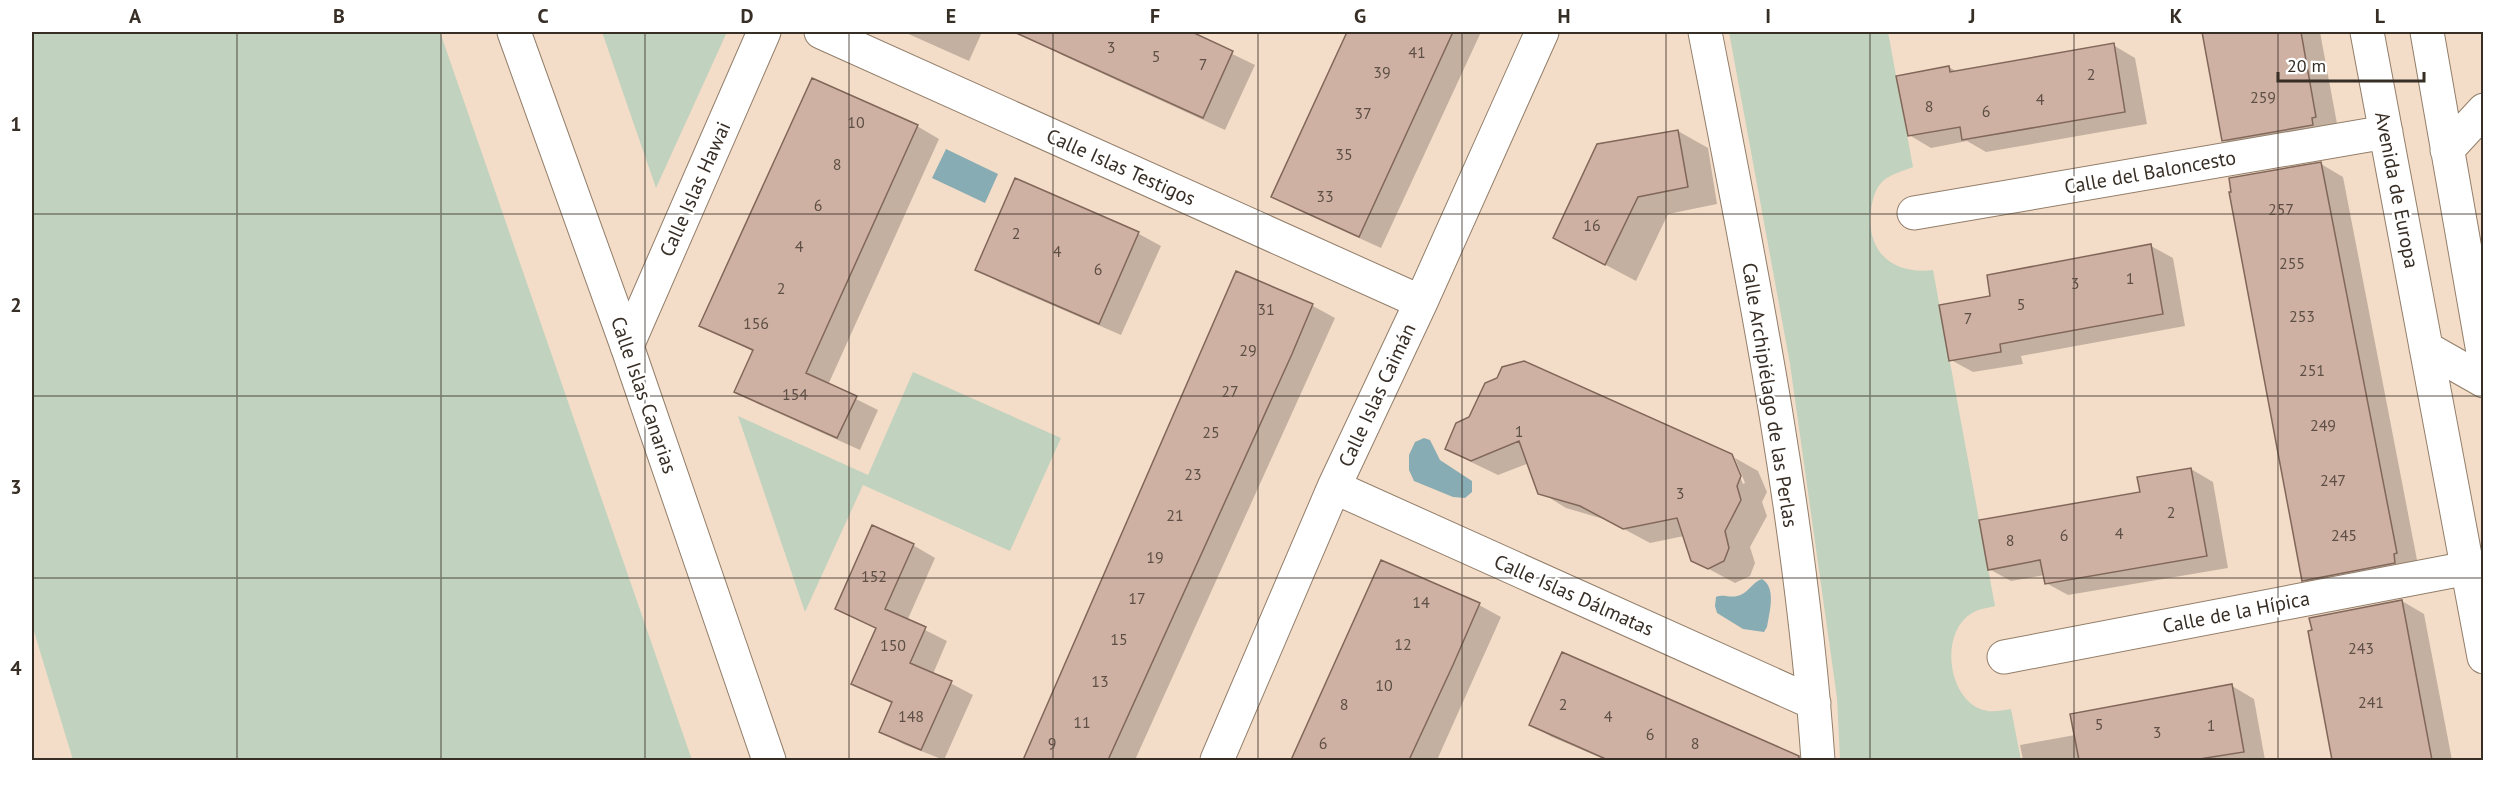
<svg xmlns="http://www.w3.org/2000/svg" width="2515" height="792" font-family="'PT Sans',sans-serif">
<rect width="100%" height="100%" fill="#f4ddc8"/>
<!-- green -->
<path fill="#c1d2be" d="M32,32H440L692,760H73L32,625Z
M602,32H727L656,188Z
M1729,32H1888L1913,167C1903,171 1891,174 1883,181C1875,188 1872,201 1871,211C1866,252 1893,275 1933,270L1995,606C1988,608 1978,609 1972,613C1937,634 1949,706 1988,711C1995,712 2004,710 2011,709L2021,760H1840L1837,698L1790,364Z
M913,372L1061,438L1010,551L863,485L805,612L738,416L868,475Z"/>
<!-- water -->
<path fill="#88acb3" d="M946,149L998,174L985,203L932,178Z
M1424,438L1430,440L1440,460L1472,481V492L1465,498L1453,497L1414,481L1409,470V455L1415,442Z
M1762,579C1777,588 1769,613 1767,627L1764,632L1743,629L1717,613L1715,606L1716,597C1724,594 1729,598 1737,596C1747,595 1752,582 1762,579Z"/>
<!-- shadow -->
<path fill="#0003" d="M904,32H982L969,61Z
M1045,32H1187L1255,65L1225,130L1062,55L1040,42Z
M1349,32H1481L1381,248L1295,209L1273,197Z
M2203,32H2320L2338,129L2245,153L2223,140Z
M2113,45L2135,58L2147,124L1986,152L1967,141L1931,148L1909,135L1949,67L1957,72Z
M813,80L917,126L939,139L828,385L878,410L860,450L758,404L736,391L754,352L705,327Z
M1678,131L1708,148L1717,204L1668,214L1636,281L1555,238Z
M2321,164L2343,177L2418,565L2326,592L2304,580Z
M1016,180L1139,234L1161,246L1121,335L999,282L977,269Z
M2151,246L2173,258L2185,326L2021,356L2023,364L1973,372L1951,360L1992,297Z
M1237,273L1313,306L1335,318L1135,760H1025Z
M1457,424L1732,456L1734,457H1732L1743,484L1745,483L1735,458L1758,471L1767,492L1762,502L1767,516L1750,547L1755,563L1750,576L1735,583L1692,560L1684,536L1650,543L1607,520L1566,508L1540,492L1529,463L1498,475L1473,463L1447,448Z
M2191,469L2213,482L2228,568L2068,595L2046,583L2045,575L2011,581L1989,569Z
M913,545L935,558L907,621L947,641L933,674L973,695L944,760L903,744L881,731L893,704L853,683L877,629L837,608Z
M1382,562L1479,605L1501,617L1437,760H1293Z
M2402,601L2424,614L2452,760H2334L2310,632Z
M2232,686L2254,699L2265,760H2023L2020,745L2075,735Z
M1531,725L1790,756L1788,760H1606L1552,737Z"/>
<!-- building -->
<path fill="#cfb1a3" stroke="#80675a" stroke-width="1.5" d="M1014,32H1192L1233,51L1203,118Z
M1347,32H1453L1359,237L1271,197Z
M2202,32H2301L2316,117L2312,118L2313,125L2222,141Z
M2114,43L2125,112L1962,140L1960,127L1908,136L1896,76L1949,66L1950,72Z
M812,78L918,125L806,373L857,396L837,438L734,392L753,350L699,326Z
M1678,130L1688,187L1638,197L1605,265L1553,238L1597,144Z
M2321,162L2397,553L2394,554L2395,563L2302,581L2229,192H2231L2229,178Z
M1015,178L1139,232L1099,324L975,270Z
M2151,244L2163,314L2000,344L2001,352L1949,361L1939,305L1990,296L1987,275Z
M1236,271L1313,304L1292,354L1108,760H1023Z
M1524,361L1732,454L1741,476L1737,486L1741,500L1725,531L1729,548L1724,561L1708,569L1691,561L1677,518L1623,529L1580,506L1538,494L1519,441L1471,461L1445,449L1456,423L1469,417L1485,383L1497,378L1502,367Z
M2191,468L2207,556L2045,584L2040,560L1988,570L1979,520L2140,492L2137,477Z
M872,525L914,544L885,609L926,627L910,663L952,681L921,750L879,732L892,702L851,684L876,628L835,609Z
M1381,560L1480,603L1453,665L1409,760H1291Z
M2402,600L2432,760H2332L2308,631L2312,630L2309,618Z
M1562,652L1799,756V760H1608L1529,725Z
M2232,684L2244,752L2193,760H2079L2070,714Z"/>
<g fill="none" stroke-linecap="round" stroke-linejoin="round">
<defs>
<path id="minor" d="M821,32L1421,302
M1705,32C1752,273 1801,515 1818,760
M2367,32L2484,657
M2427,32L2484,358
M2447,150L2484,110
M1914,213L2386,132
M627,346L764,32
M2426,348L2484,381
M1334,487L1814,703
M2004,657L2468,568
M1217,760L1334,487L1421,302L1542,32"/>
<path id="tertiary" d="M514,32L627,346L769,760"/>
</defs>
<!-- minor casing -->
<use href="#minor" stroke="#927e6a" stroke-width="35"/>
<!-- tertiary casing -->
<use href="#tertiary" stroke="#927e6a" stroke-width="35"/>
<!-- minor -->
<use href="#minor" stroke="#fff" stroke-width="33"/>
<!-- tertiary -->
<use href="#tertiary" stroke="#fff" stroke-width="33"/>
</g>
<!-- grid -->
<path fill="none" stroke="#372e26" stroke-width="1.5" stroke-opacity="0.55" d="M237,32V760M441,32V760M645,32V760M849,32V760M1053,32V760M1258,32V760M1462,32V760M1666,32V760M1870,32V760M2074,32V760M2278,32V760M32,214H2484M32,396H2484M32,578H2484"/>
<g text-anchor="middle" stroke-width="5" stroke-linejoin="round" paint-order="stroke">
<!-- number labels -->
<g font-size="16" fill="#5d4f45">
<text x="1111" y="53">3</text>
<text x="1417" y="58">41</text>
<text x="1156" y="62">5</text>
<text x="1203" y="70">7</text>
<text x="1382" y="78">39</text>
<text x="2091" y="80">2</text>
<text x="2263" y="103">259</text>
<text x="2040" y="105">4</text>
<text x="1929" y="112">8</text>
<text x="1986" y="117">6</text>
<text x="1363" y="119">37</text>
<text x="856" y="128">10</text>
<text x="1344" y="160">35</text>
<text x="837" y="170">8</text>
<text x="1325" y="202">33</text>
<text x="818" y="211">6</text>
<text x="2281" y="215">257</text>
<text x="1592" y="231">16</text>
<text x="1016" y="239">2</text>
<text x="799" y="252">4</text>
<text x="1057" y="257">4</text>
<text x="2292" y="269">255</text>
<text x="1098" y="275">6</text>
<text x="2130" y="284">1</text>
<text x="2075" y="289">3</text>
<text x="781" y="294">2</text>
<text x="2021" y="310">5</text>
<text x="1266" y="315">31</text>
<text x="2302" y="322">253</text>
<text x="1968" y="324">7</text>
<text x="756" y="329">156</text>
<text x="1248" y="356">29</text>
<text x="2312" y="376">251</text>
<text x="1230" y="397">27</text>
<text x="795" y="400">154</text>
<text x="2323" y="431">249</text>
<text x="1519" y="437">1</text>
<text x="1211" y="438">25</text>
<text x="1193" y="480">23</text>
<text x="2333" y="486">247</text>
<text x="1680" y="499">3</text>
<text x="2171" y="518">2</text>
<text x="1175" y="521">21</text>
<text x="2119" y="539">4</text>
<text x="2064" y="541">6</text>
<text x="2344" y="541">245</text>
<text x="2010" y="546">8</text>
<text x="1155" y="563">19</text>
<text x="874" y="582">152</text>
<text x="1137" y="604">17</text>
<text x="1421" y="608">14</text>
<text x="1119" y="645">15</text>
<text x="1403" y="650">12</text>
<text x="893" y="651">150</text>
<text x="2361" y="654">243</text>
<text x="1100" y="687">13</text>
<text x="1384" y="691">10</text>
<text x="2371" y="708">241</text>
<text x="1344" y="710">8</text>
<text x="1563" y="710">2</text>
<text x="911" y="722">148</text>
<text x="1608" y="722">4</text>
<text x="1082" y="728">11</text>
<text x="2099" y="730">5</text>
<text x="2211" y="731">1</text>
<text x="2157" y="738">3</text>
<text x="1650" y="740">6</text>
<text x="1052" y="749">9</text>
<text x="1323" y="749">6</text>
<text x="1695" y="749">8</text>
</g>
<!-- street labels -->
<g font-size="20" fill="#372e26" stroke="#fff">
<text transform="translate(1121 167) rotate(24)" y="7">Calle Islas Testigos</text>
<text transform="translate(2150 172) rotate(-10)" y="7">Calle del Baloncesto</text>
<text transform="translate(695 189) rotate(-66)" y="7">Calle Islas Hawai</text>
<text transform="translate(2397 190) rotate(79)" y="7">Avenida de Europa</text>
<text transform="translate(644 395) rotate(71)" y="7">Calle Islas Canarias</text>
<text transform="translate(1377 395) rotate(-65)" y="7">Calle Islas Caimán</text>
<text transform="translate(1770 395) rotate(81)" y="7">Calle Archipiélago de las Perlas</text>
<text transform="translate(1574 595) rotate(24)" y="7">Calle Islas Dálmatas</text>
<text transform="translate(2236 612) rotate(-11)" y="7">Calle de la Hípica</text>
</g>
</g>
<!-- border -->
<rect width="2515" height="792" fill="none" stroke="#ffffff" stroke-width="66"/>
<!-- scale -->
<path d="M2278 72v9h146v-9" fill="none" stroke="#372e26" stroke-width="3"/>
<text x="2287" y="72" font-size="18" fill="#372e26" stroke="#ffffff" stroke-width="4.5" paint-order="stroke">20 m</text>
<rect x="33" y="33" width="2449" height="726" fill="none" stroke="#372e26" stroke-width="2"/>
<g font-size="20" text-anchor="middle" font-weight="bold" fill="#372e26">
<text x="135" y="23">A</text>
<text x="339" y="23">B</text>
<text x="543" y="23">C</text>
<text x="747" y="23">D</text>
<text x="951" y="23">E</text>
<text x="1155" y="23">F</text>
<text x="1360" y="23">G</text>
<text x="1564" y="23">H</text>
<text x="1768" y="23">I</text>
<text x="1972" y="23">J</text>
<text x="2176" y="23">K</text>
<text x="2380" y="23">L</text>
<text x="16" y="131">1</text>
<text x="16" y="312">2</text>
<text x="16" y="494">3</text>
<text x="16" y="675">4</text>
</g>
</svg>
